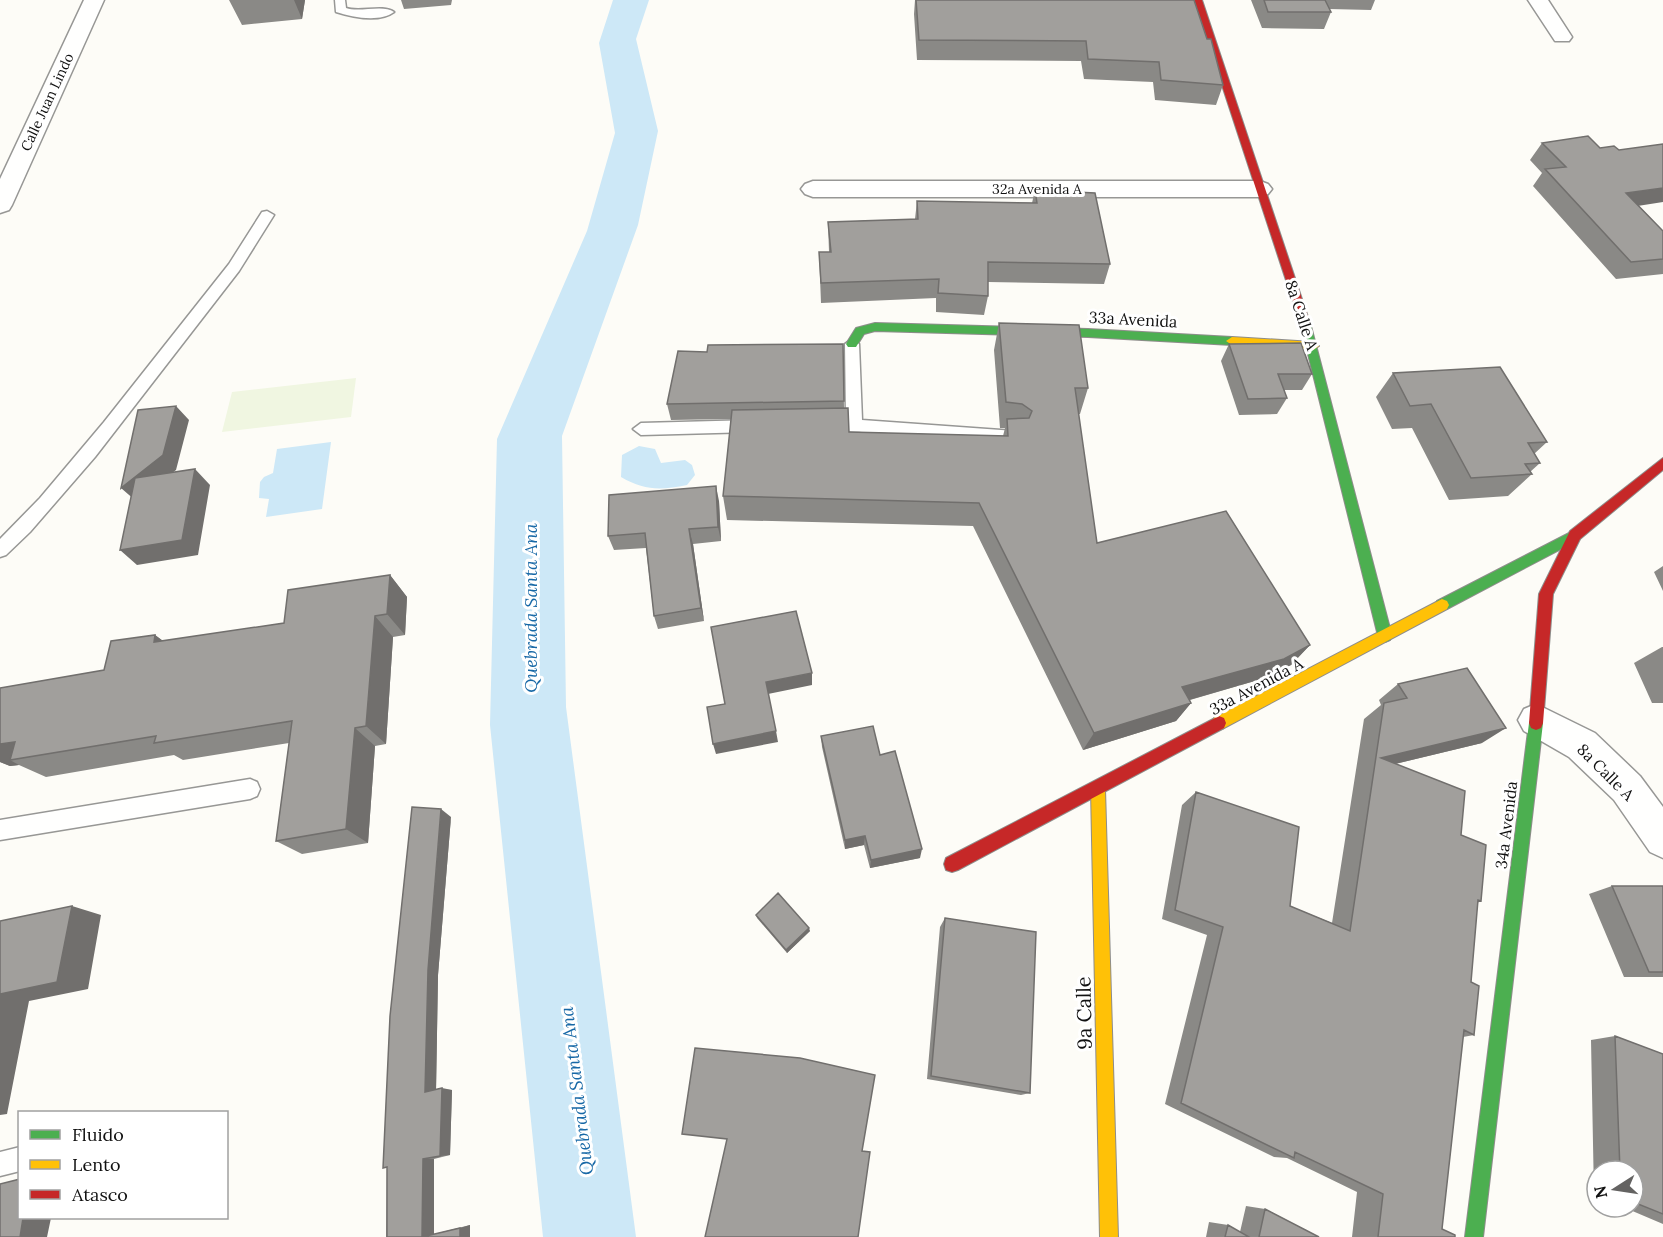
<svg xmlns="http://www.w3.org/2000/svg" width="1663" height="1237" font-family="Lora,serif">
<rect width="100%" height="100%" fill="#fdfcf7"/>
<!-- pitch -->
<path fill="#f0f6e1" d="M356,378L351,417L222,432L232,392Z"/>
<!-- water -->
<path fill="#cde8f7" d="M613,0H649L636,39L658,131L638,225L562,436L566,707L636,1237H543L490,725L497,439L587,231L615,133L599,43Z
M331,442L322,509L266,517L269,499L259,498L260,482L264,477L273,473L277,449Z
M639,446L655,449L661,463L685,460L692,465L695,475L687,485C661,490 645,491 621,477L622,455Z"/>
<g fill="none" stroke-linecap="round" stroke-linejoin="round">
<defs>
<path id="lane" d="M335,0H345L346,8C359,13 383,4 394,12C379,23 352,17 336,12Z
M267,211L274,215L239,271L95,457L30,532L6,555L0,557V539L40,498L104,422L229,264L262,212Z
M852,339L859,344L862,420L1015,431L1021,433L1023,437L1021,441L1015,443L820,429L818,425L820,421L846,419L845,344Z
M753,420L761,426L753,432L641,435L633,429L641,423Z
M250,779L257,782L260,789L257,796L250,799L0,840V820Z
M20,1147V1171L0,1176V1152Z"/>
<path id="street" d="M84,0H104L12,205L9,210L0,213V179Z
M1528,0H1548L1572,37L1569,41H1555Z
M813,181H1260L1268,184L1272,189L1268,194L1260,197H813L805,194L801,189L805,184Z
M1536,704L1595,733L1640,776L1663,807V858L1650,852L1614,800L1569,757L1524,731L1518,720L1524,709Z"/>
<path id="fast" d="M1306,322L1311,326L1392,636L1390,640L1385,642L1380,640L1378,636L1301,326Z
M875,323L1088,329L1232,337L1238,341L1232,345L1088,337L875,331L864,334L856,347H848L846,344L856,328Z
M1575,530L1580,531L1581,535L1580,539L1447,609H1437L1435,605L1437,601Z
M1536,716L1541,718L1543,723L1483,1237H1465L1529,723L1531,718Z"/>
<path id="slow" d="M1232,337L1313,342L1319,346L1313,350L1232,345L1226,341Z
M1442,599L1447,601L1449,605L1447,609L1224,728L1219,730L1214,728L1212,723L1214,718Z
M1098,782L1103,784L1105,789L1118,1237H1100L1091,789L1093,784Z"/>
<path id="jam" d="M1194,0H1202L1311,326L1310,329H1302L1301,326Z
M1663,458V470L1580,539L1553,594L1543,723L1541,728L1536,730L1531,728L1529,723L1539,594L1570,531Z
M1219,716L1224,718L1226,723L1224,728L958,870L952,872L946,870L944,864L946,858Z"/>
</defs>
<!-- lane casing -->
<use href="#lane" stroke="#979795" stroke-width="3"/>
<!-- street casing -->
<use href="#street" stroke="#979795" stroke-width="3"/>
<!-- fast casing -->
<use href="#fast" stroke="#8e8d8b" stroke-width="2"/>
<!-- slow casing -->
<use href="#slow" stroke="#8e8d8b" stroke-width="2"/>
<!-- jam casing -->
<use href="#jam" stroke="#8e8d8b" stroke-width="2"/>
<!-- lane -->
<use href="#lane" fill="#fffffe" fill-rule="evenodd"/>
<!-- street -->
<use href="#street" fill="#fffffe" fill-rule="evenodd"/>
<!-- fast -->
<use href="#fast" fill="#4caf50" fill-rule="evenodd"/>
<!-- slow -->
<use href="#slow" fill="#ffc107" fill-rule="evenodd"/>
<!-- jam -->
<use href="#jam" fill="#c62828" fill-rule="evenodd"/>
</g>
<!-- wall -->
<path fill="#8a8986" d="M229,0H305L302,19L242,25Z
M401,0H452L451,5L404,9Z
M915,0H1194L1223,85L1216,105L1155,100L1153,82L1084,79L1081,61L917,60L914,14Z
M1251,0H1375L1371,10L1329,9L1331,12L1324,29L1262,28Z
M1542,143L1600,148L1639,206L1663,231V274L1616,279L1533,186L1542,173L1530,160Z
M1035,190L1110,264L1104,284L988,282V296L984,315L936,312V298L821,303L819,252H829L828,222L915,219L917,201L1032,203Z
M999,323L1088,388L1080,414H1078L1097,543L1310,645L1291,665L1265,678L1190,700L1191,703L1176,721L1083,750L973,526L727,520L723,496L731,419L671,420L667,404L707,352L843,344L844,408L849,432L1003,436L1005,428H1000L994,350Z
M1229,344L1312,374L1302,390H1284L1287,398L1277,414L1239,415L1221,361Z
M1393,373L1547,442L1534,454L1540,463L1530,472L1532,474L1508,496L1449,500L1412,428L1392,429L1376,397Z
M719,501L721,541L693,544L704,621L658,629L654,616L646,548L614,550L608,536Z
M1663,566V591L1654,572Z
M390,575L407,597L405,635L393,637L386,744L375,746L368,843L302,854L276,841L289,743L183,760L174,755L46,777L19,765L10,766L0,762L104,670L155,635L163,641L284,623Z
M1662,647H1663V703H1652L1634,663Z
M1398,684L1482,743L1395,764L1461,835L1481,901L1477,903L1471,982L1474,1035L1463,1037L1442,1229L1455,1237H1352L1357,1192L1287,1158L1274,1157L1165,1104L1207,935L1162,919L1182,805L1196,792L1290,906L1332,923L1364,719L1381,705L1379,700Z
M821,736L880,755L920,858L870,868L864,845L845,849L822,747Z
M451,817L438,975L436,1089L452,1090L450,1155L434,1159V1234L470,1225V1237H386L387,1168H383Z
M1612,886H1663V977H1624L1589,894Z
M756,915L810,931L787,953L757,918Z
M945,918L1030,1093L1021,1095L927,1079L940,927Z
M1615,1036L1663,1054V1224L1623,1207H1633V1171H1597V1196L1594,1195L1591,1040Z
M1246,1206L1265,1209L1319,1237H1206L1209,1222L1228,1225L1240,1232Z"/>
<!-- shaded-wall -->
<path fill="#716f6d" d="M294,0H305L302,19Z
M1663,188V202L1612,210L1626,193Z
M176,406L189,420L176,470L136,501L121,488Z
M195,469L210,485L198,555L137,565L120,550Z
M716,486L719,501L721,541L718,527Z
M689,529L693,544L704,621L701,608Z
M390,575L407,597L405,635L387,614Z
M375,616L393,637L386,744L366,726Z
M155,635L182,655L154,642Z
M1310,645L1291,665L1265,678L1168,706L1182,687Z
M812,673V685L768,694L766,682Z
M1191,703L1176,721L1083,750L1094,733Z
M355,728L375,746L368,843L346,829Z
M1506,728L1482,743L1374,769L1381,758Z
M776,731L778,742L716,754L713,744Z
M15,742L10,760L19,765L10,766L0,762V744Z
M441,809L451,817L438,975L436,1093L425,1092L428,970Z
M865,836L864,845L845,849V840Z
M922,849L920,858L870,868L871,860Z
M72,906L101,915L88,989L29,1001L7,1114L0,1115V994Z
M809,928L810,931L787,953L786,950Z
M442,1088L452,1090L450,1155L440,1156Z
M423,1159H434V1234L422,1237Z
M23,1218H51L47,1237H20Z
M470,1225V1237H460V1228Z"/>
<!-- building -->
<path fill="#a19f9c" stroke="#716f6d" stroke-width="1.5" d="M916,0H1194L1207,39H1211L1223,85L1161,80L1159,62L1088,59L1086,41L919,40Z
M1264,0H1325L1331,12H1268Z
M1588,136L1600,148L1614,146L1619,150L1663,144V188L1626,193L1663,231V259L1631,262L1545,169L1566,167L1542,143Z
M1035,190L1095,193L1110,264L988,262V296L938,293L939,279L821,283L819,252H831L828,222L918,219L917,201L1037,203Z
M999,323L1079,325L1088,388H1075L1097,543L1226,511L1310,645L1284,659L1182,687L1191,703L1094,733L979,503L723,496L732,410L848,408L849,432L1008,436L1007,419L1029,418L1032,411L1022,404L1006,402Z
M1301,343L1312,374H1278L1287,398L1248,399L1229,344Z
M843,344L844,401L667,404L678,351L707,352L708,345Z
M1500,367L1547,442L1528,443L1540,463L1525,464L1532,474L1471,478L1431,404L1410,406L1393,373Z
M176,406L163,455L121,488L138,410Z
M195,469L182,540L120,550L135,478Z
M716,486L718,527L689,529L701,608L654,616L645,533L608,536L609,495Z
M390,575L387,614L375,616L366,726L355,728L346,829L276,841L292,721L154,743L156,736L10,760L15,742L0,744V688L104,670L111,641L155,635L154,642L284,623L288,590Z
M796,611L812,673L766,682L776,731L713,744L707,707L725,704L711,627Z
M1467,668L1506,728L1381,758L1465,791L1461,835L1486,845L1481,901L1478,900L1471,982L1479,986L1474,1035L1464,1030L1442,1229L1455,1235V1237H1378L1383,1194L1295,1152L1294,1158L1181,1103L1223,927L1175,910L1196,792L1299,827L1290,906L1350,931L1384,703L1407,698L1398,684Z
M873,726L880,755L895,751L922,849L871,860L865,836L845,840L821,736Z
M412,807L441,809L428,970L425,1092L442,1088L440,1156L423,1159L422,1237L460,1228V1237H387V1167L383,1168L390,1016Z
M1612,886H1663V972H1649Z
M778,893L809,928L786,950L756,915Z
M72,906L57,982L0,994V921Z
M945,918L1036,932L1030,1093L931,1076Z
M1615,1036L1663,1054V1214L1633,1202V1171H1620Z
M695,1048L800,1058L875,1075L862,1151L870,1152L858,1237H705L727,1139L682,1134Z
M20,1179V1218H23L20,1237H0V1184Z
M1265,1209L1319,1237H1259Z
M1228,1225L1249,1237H1225Z"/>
<g text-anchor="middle" stroke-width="6" stroke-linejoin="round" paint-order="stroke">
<!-- far-street labels -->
<g font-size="14" fill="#111" stroke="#fff">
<text transform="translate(47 102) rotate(-65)" y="5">Calle Juan Lindo</text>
<text x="1037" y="194">32a Avenida A</text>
</g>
<!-- street labels -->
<g font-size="16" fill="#111" stroke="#fff">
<text transform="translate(1302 315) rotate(72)" y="6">8a Calle A</text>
<text transform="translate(1133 319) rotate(3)" y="6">33a Avenida</text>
<text transform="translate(1256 686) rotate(-28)" y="6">33a Avenida A</text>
<text transform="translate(1606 772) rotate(45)" y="6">8a Calle A</text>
<text transform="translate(1506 825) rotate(-83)" y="6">34a Avenida</text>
</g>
<!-- water labels -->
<g font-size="18" font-style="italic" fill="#1768a6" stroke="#fff">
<text transform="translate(531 608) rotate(-90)" y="6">Quebrada Santa Ana</text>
<text transform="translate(577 1091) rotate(-97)" y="6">Quebrada Santa Ana</text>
</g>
<!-- near-street labels -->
<g font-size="20" fill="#111" stroke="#fff">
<text transform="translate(1084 1013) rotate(-91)" y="7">9a Calle</text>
</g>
</g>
<!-- legend -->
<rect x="18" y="1111" width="210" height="108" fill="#ffffff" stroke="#a0a0a0" stroke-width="1.5"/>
<rect x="30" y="1130" width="30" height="9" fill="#4caf50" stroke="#a0a0a0" stroke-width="1.5"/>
<text x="72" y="1141" font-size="18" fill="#111111">Fluido</text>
<rect x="30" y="1160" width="30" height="9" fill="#ffc107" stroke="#a0a0a0" stroke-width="1.5"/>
<text x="72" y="1171" font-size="18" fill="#111111">Lento</text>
<rect x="30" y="1190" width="30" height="9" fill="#c62828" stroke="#a0a0a0" stroke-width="1.5"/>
<text x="72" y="1201" font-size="18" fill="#111111">Atasco</text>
<!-- north arrow -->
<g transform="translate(1615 1189) rotate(258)"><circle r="28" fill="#ffffff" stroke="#a0a0a0" stroke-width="1.5"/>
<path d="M0-4.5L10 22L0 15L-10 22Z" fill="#646362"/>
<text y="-9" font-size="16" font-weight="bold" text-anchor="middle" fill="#111111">N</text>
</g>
</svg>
